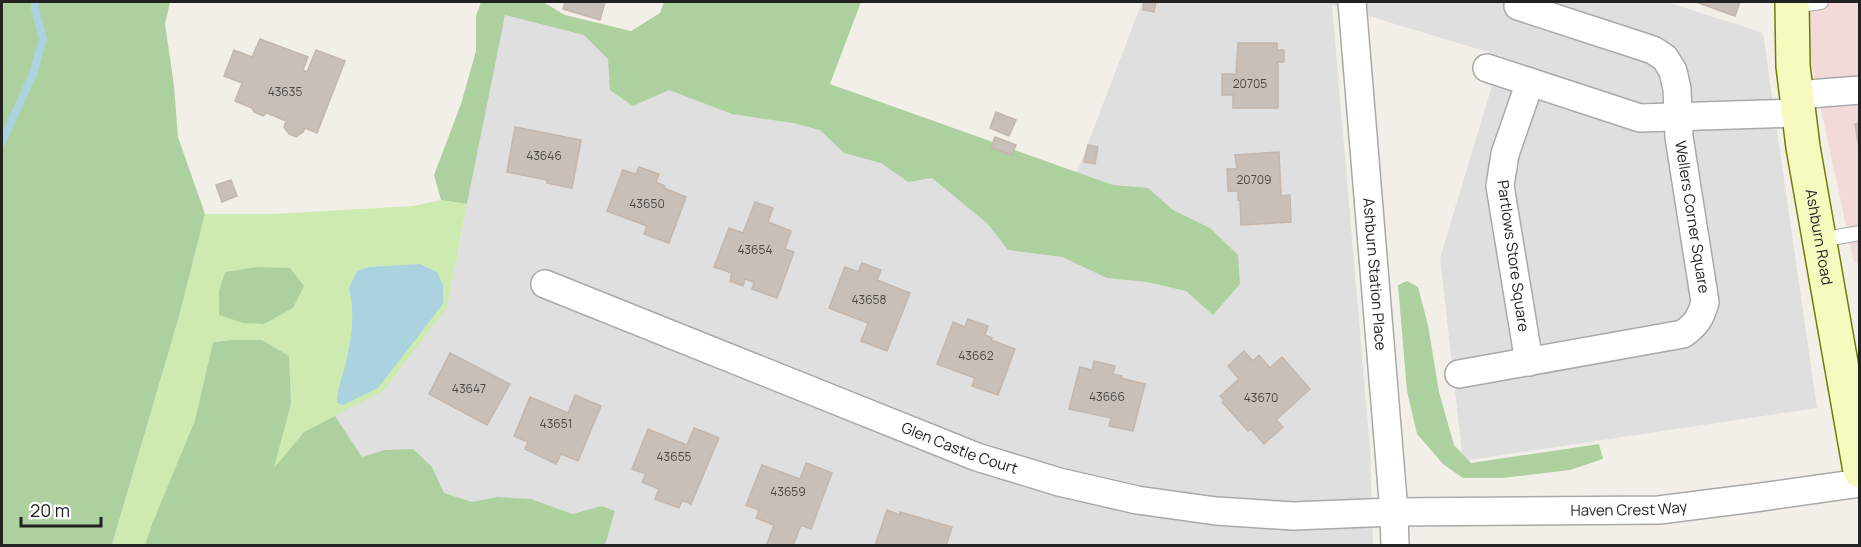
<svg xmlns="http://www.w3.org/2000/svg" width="1861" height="547" font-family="Manrope,sans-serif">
<rect width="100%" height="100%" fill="#f2efe9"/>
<!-- residential -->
<path fill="#e0dfdf" d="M1142,2H1667L1763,33L1817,408L1463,461L1440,258L1501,56L1332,5L1370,449L1373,545L251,546L273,470L447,308L506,4L1071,188Z"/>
<!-- commercial -->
<path fill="#f2dad9" d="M1810,2H1859V262L1854,263L1809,53Z"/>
<!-- grass -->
<path fill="#cdebb0" d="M441,200L467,204L447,308L383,391L304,432L273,470L291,404L231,340L213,342L195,420L152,524L145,545L112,546L180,313L205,214H274L413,206Z"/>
<!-- forest -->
<path fill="#add19e" d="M2,2H170L165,24L174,86L178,137L205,214L180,313L112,545H2Z
M481,2H543L565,15L631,31L660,13L664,2H861L830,84L1113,185L1148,188L1173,210L1210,228L1238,255L1240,284L1213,315L1186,291L1147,282L1107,278L1062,257L1008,250L988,224L932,178L908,182L881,163L844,153L820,130L793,123L732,114L669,90L633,106L610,90L608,59L584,35L505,15L467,204L441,200L434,175L461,104L476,51V16Z
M257,267L290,268L304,286L293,308L264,324L243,323L219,315V291L225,272Z
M1407,281L1418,287L1428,325L1439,392L1454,445L1471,463L1599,444L1603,459L1570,470L1502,478H1463L1443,464L1417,434L1407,391L1398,285Z
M231,340H262L289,356L291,404L274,468L304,432L335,416L362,457L385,450L413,449L432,467L444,493L472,502L497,497L531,499L572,514L602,506L615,511L605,545H145L152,524L195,420L213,342Z"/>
<!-- water -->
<path fill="#aad3df" d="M420,264L437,272L443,285V304L378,388L343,405L337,403C337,388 343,376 346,362C352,337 355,313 349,288L357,271L369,267Z"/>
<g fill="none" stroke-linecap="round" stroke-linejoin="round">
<!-- stream -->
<path stroke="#aad3df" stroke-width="8" d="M2,142L33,74L43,39L35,9V2"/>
</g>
<!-- building -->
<path fill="#c7bfb8" stroke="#c4b6ab" stroke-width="1.5" d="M565,2H605L600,20L563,9Z
M1144,2H1156L1154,12L1143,10Z
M1696,2H1740L1735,16Z
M260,39L308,57L303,70L307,72L316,50L345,61L317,133L305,128L303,132L296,137L289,134L284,127L286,121L267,113L263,116L254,112L252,108L235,101L242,83L224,76L234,50L252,57Z
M1238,43H1277V50H1284V62H1278V108H1233V95H1222V74H1236Z
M996,112L1016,120L1009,136L990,128Z
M1860,123V147L1859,148L1855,124Z
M515,127L581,140L572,188L547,183V180L507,172Z
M995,137L1016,145L1012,155L991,148Z
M1088,145L1098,147L1095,164L1084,162Z
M1279,152L1281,196L1290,195L1291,222L1241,225L1240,199L1238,200V191H1228L1227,169H1237L1235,155Z
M639,167L659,174L656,182L665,186L664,188L686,197L669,243L644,234L647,226L607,211L623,170L636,174Z
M231,180L237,196L222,202L216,185Z
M755,202L773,208L768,222L791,231L785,249L794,252L777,298L752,289L754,282L745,279L743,286L730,281L732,273L714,267L729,228L743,233Z
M862,263L881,270L877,280L910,293L887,351L861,341L868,323L829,308L845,267L858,272Z
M968,319L988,326L985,335L992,338L991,340L1015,349L998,395L972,386L975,378L937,364L953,322L965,327Z
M1244,351L1253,361L1259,355L1270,368L1282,357L1310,389L1276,420L1283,427L1264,444L1251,429L1248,431L1222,402L1224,400L1220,396L1239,379L1228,366Z
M450,353L510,384L487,425L429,394Z
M1094,361L1115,366L1113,374L1122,376L1121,378L1145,384L1133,431L1109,426L1111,418L1069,409L1080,367L1092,370Z
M575,395L601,406L578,461L561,454L556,464L525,449L528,442L514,436L530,397L568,413Z
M694,428L719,438L691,504L682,500L679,508L655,499L659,489L642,482L646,474L632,469L648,429L687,445Z
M806,463L832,473L811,529L801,525L793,546H766L774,525L756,518L759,510L746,505L762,465L800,479Z
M887,510L900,515V512L952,527L946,546H875Z"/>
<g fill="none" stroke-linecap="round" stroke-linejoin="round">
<defs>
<path id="service" d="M1792,6L1821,2
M1820,240L1860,233"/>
<g id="minor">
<path id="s1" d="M1352,2L1394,512L1395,546"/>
<path d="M1487,68L1640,118L1799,113"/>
<path d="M1796,95L1860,90"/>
<path id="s2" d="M545,284L977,457L1059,482L1137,500L1216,511L1293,516L1394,512L1659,510L1754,498L1860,483"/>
<path d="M1529,362L1500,186L1505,154L1530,82"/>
<path d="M1459,374L1683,334C1696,325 1701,317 1705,302L1679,137L1677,89L1673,71L1665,58L1653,50L1518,6"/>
</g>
<g id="secondary">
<path id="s3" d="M1792,2L1793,66L1803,147L1860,471"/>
</g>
</defs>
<!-- service casing -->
<use href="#service" stroke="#a9a9a9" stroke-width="16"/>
<!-- minor casing -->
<use href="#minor" stroke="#a9a9a9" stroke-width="30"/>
<!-- secondary casing -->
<use href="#secondary" stroke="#707d05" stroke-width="36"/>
<!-- service -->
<use href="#service" stroke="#fff" stroke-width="14"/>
<!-- minor -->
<use href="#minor" stroke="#fff" stroke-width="27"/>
<!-- secondary -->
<use href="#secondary" stroke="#f7fabf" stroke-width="33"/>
</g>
<g text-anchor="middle" stroke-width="4.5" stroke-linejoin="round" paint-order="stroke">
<!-- number labels -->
<g font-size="12" fill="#4b4948">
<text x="1250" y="88">20705</text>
<text x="285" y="96">43635</text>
<text x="544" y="160">43646</text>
<text x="1254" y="184">20709</text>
<text x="647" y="208">43650</text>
<text x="755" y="254">43654</text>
<text x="869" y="304">43658</text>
<text x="976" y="360">43662</text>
<text x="469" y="393">43647</text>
<text x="1107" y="401">43666</text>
<text x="1261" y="402">43670</text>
<text x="556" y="428">43651</text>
<text x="674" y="461">43655</text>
<text x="788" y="496">43659</text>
</g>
<!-- street labels -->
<g font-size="15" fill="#222" stroke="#fff">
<text transform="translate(1692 217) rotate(81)" y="5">Wellers Corner Square</text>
<text dy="5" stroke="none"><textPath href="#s3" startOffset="237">Ashburn Road</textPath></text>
<text transform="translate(1513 256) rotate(82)" y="5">Partlows Store Square</text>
<text dy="5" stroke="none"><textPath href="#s1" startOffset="273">Ashburn Station Place</textPath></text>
<text dy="5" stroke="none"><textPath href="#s2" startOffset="446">Glen Castle Court</textPath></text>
<text dy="5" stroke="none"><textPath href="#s2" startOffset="1124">Haven Crest Way</textPath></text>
</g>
</g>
<!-- border -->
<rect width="1861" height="547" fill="none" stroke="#222222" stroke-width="6"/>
<!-- scale -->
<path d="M21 517v9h80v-9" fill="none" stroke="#222222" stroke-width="3"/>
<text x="30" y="517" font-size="18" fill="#222222" stroke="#ffffff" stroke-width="4.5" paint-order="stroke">20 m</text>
</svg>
